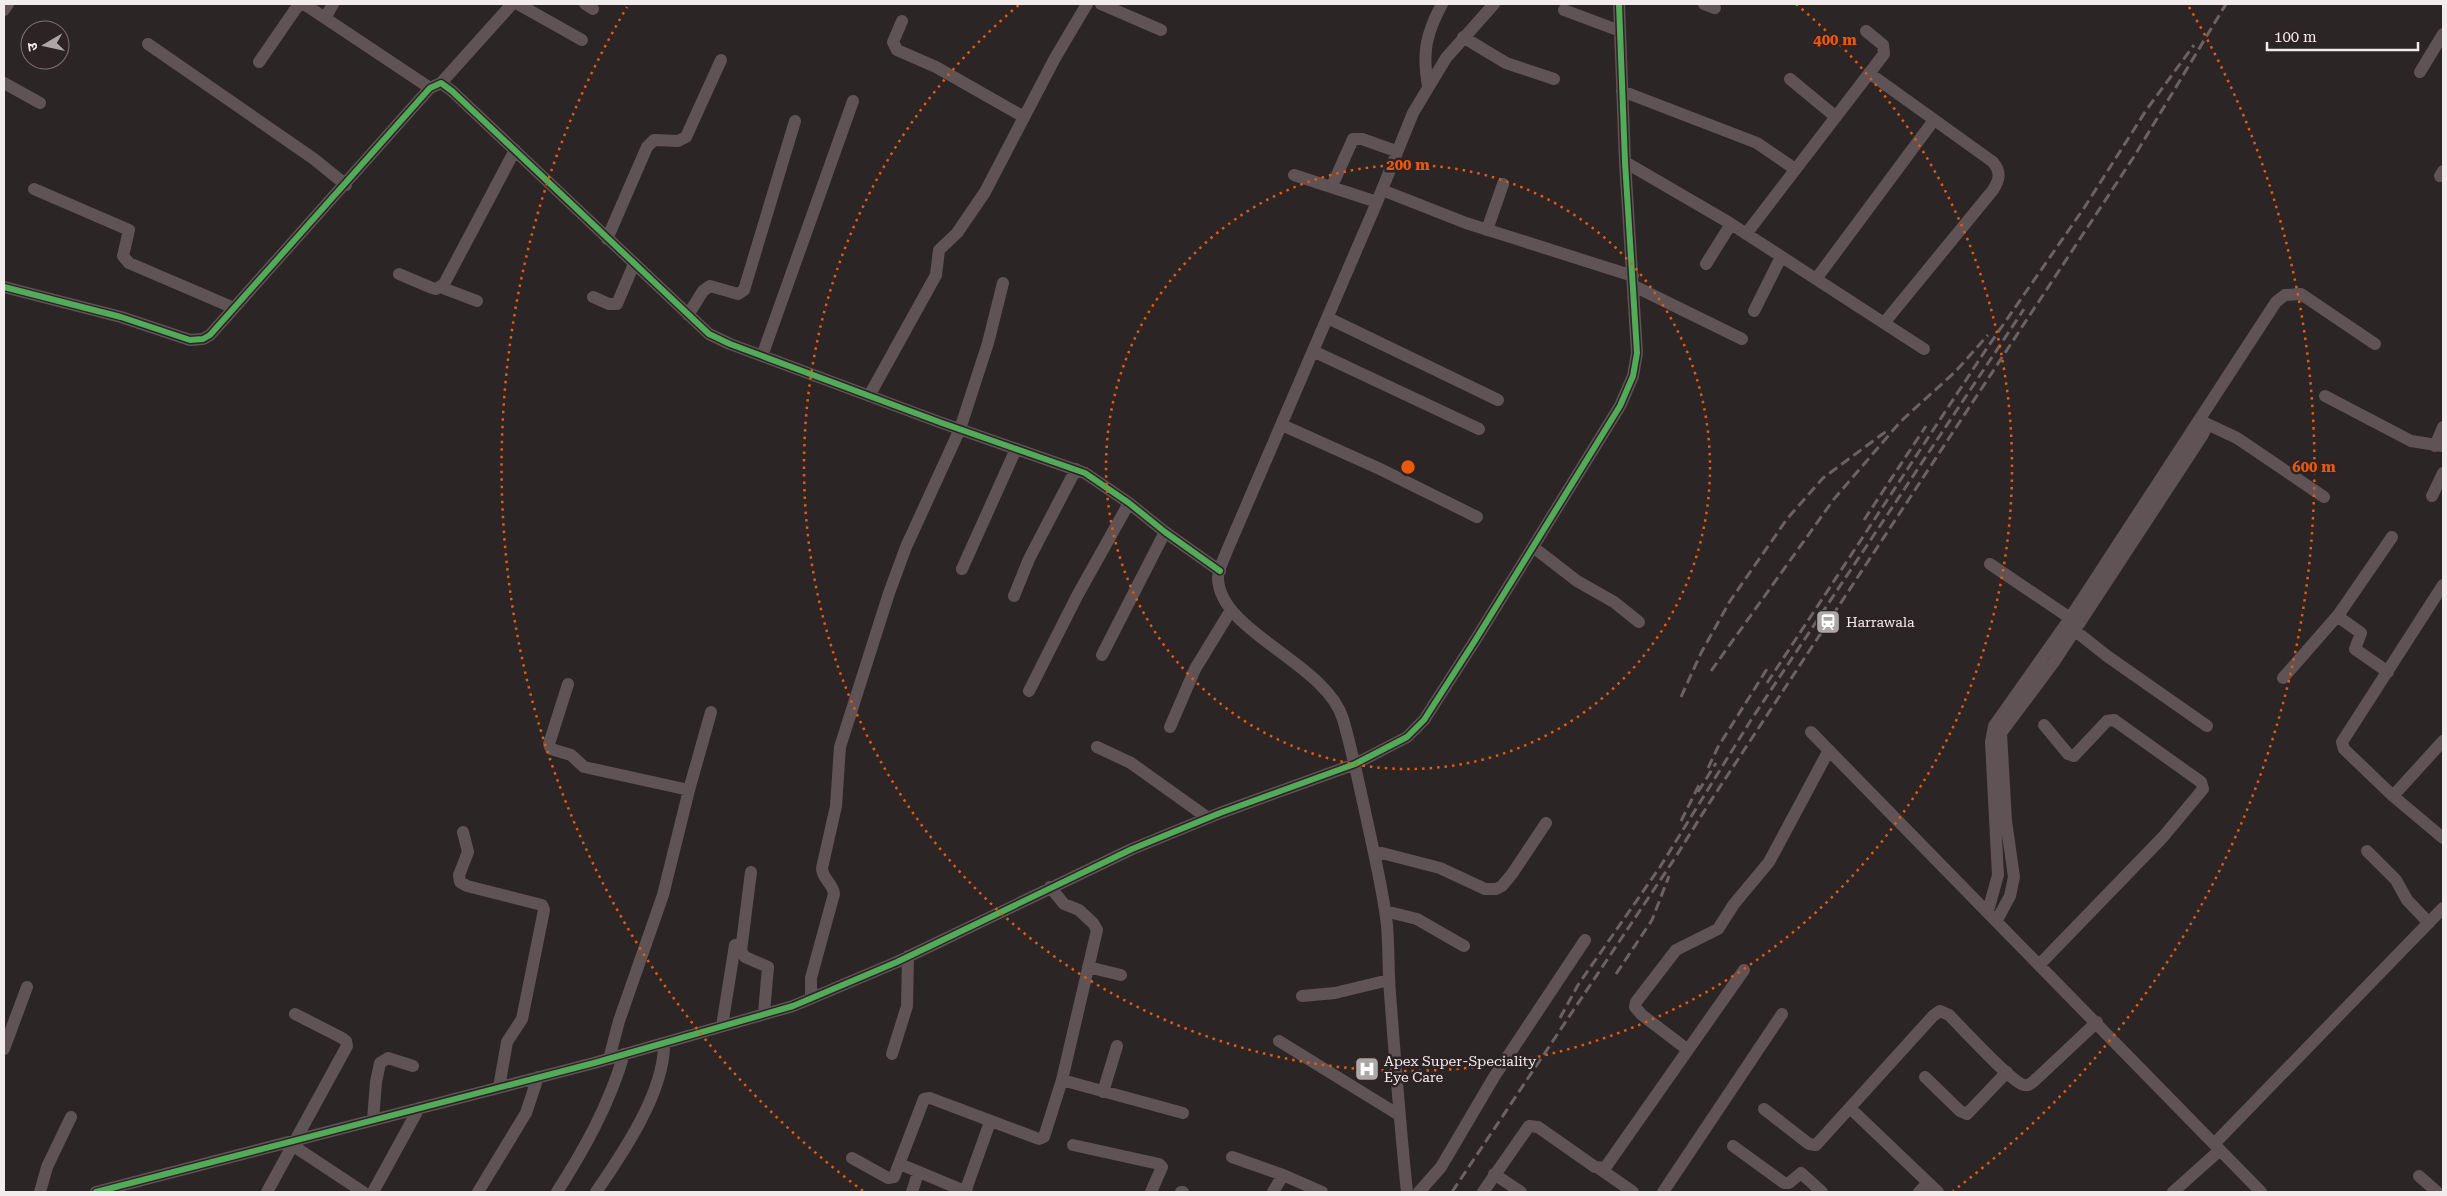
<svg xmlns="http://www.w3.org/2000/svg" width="2447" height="1196" font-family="'Roboto Serif','Noto Sans Devanagari',serif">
<rect width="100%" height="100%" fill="#2b2526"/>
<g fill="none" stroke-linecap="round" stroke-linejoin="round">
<!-- minor -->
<path stroke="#605355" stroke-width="12" d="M304,4L430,88
M518,4L582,40
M585,4L593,9
M1101,4L1161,30
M1704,4L1715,8
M4,10L8,4
M1564,10L1620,31
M325,18L333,4
M902,21L893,42L897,50L936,67L1024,117
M1463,37L1506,63L1554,79
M148,44L314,159L346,185
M259,62L299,4
M2420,72L2443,34
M1869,73L1993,162C2001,172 2000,179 1993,190L1884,323
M1790,79L1836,117
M4,83L40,103
M441,83L512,4
M1428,86C1422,52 1426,34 1442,4
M1622,91L1757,143L1795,169
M1625,162L1728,222L1924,349
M1294,175L1377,202
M2440,176L2443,171
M1332,186L1353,139H1362L1396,151
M34,189L129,230L123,256L129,263L234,308
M1382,190L1466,223L1633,276
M1487,230L1503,184
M1746,234L1884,54L1883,45L1866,31
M607,239L647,147L654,140L678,141L686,137L721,60
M1706,264L1731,224
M399,274L432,288L436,289L444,284L515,150
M1816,279L1934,120
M1634,286L1742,339
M4,287L121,317L190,340L203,339L210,335L430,88L441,83L452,91L709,334L730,344L942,423L1085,473L1129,503L1165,532L1220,571
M440,287L477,301
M593,297L609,304H617L634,264
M1754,311L1781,257
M688,315L703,291L710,286L738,294L744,290L795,121
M1328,318L1498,400
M1313,351L1479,429
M762,356L853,101
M869,396L936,275L939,250L957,233L985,192L1055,58L1087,4
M2325,396L2411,441L2443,446
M2203,422L2237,438L2324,497
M1282,425L1380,469L1477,517
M2435,446L2443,427
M2432,496L2443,473
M1533,547L1577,581L1614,602L1639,622
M1990,564L2070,618L2078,633L2107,656L2207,726
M962,569L1016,449
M2443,585L2342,742L2344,749L2393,796L2443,838
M1014,596L1029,559L1076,469
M1102,655L1165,532
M2388,672L2355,649L2361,633L2340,618L2339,614L2392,537
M2283,678L2339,614
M568,684L549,744L551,749L571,755L584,767L689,790
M1029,691L1077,596L1129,503
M1170,727L1195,669L1231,610
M1811,732L2261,1192
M1097,747L1131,763L1208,818
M2393,796L2443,741
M463,832L468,852L459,875L460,882L467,886L542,905L544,910L522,1019L507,1042L499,1087
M1374,851L1440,868L1485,889H1496L1502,886L1512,874L1546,823
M2367,851L2396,880L2407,900L2429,923
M751,872L741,951L745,957L768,967L764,1013
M1385,911L1417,919L1464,946
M1988,911L1998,875L1991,742L1994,726L2066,624L2276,302L2285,295L2301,294L2375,344
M1997,920L2010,896L2014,877L2006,821L2001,733L2054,662L2202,436L2205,430L2202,417
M2040,964L2163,837L2203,789L2201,782L2114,720L2107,721L2074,756L2068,754L2044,725
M1088,967L1121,975
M1302,996L1335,993L1389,980
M811,998V978L834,894C833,883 822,879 822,868L836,806L840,747L889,593L906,547L960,429L988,343L1003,283
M722,1026L735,945
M1279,1041L1399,1115
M4,1049L27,987
M1688,1050L1642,1015L1635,1007L1636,1002L1676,950L1718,929L1734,904L1769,862L1829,750
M892,1054L907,1006L908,956
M609,1059L619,1021L663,895L689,790L711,712
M1925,1077L1960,1111L1967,1114L2007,1072
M1062,1080L1183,1113
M1103,1092L1117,1046
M1764,1109L1809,1144L1816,1145L1933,1016L1940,1011L1949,1015C1961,1027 2011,1082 2024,1085C2028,1086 2031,1084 2034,1081L2097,1022
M1851,1109L1938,1192
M373,1120L376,1082L380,1063L388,1058L413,1066
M2214,1144L2443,908
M292,1145L363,1192
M1073,1145L1159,1164L1162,1167L1151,1192
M1733,1146L1784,1183H1789L1801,1173L1822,1192
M1232,1157L1283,1175L1322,1192
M852,1158L888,1178L894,1177L924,1099L930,1098L1039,1139L1044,1137L1062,1080L1097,930L1093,923L1079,910L1064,904L1050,887
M900,1164L967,1192
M1600,1169L1633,1192
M1494,1174L1521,1192
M2419,1176L2437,1192
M40,1192L47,1167L71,1117
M96,1192L594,1063L793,1006L897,962L1132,849L1220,813L1355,764L1407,737L1424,720L1476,639L1620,406L1633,376L1637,353L1625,162L1619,4
M267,1192L347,1046L346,1041L342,1038L295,1014
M373,1192L419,1108
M478,1192L526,1113L538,1077
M557,1192C585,1148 609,1105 624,1054
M596,1192C623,1153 665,1091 664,1043
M912,1192L918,1173
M965,1192L990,1122
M1181,1192H1183
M1273,1192L1283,1175
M1407,1192C1400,1126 1395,1059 1390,993C1388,970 1389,948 1387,925C1383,891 1375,858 1368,825C1360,789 1353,754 1343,719C1326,663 1219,632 1218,578C1218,570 1223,561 1226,553L1377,202L1413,113L1446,58L1494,4
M1419,1192L1441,1167L1494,1077L1585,940
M1483,1192L1529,1126L1538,1127L1595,1167L1605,1168L1744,970
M1663,1192L1782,1014
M1919,1192L1928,1183
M2173,1192L2220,1150"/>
<!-- rail -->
<path stroke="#6c6263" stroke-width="3" stroke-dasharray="10 5" stroke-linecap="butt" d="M1864,520L1926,426
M1711,671L1834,499L1901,421L1955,372L1988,335
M1767,683L1987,348L2084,208L2147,109L2194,45
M1681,697L1701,653L1730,601L1787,519L1823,478L1888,430
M1708,768L1718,747L1767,669
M1698,792L1716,763
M1681,821L1699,785
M1616,974L1652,920L1669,876
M1560,1018L1578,985L1660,867L1751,720L2024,309
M1452,1192L1675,858L1708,805L2135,155L2226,4"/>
<defs>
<path id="cycleway" d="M4,287L121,317L190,340L203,339L210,335L430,88L441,83L452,91L709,334L730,344L942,423L1085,473L1129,503L1165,532L1220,571
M96,1192L594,1063L793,1006L897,962L1132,849L1220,813L1355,764L1407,737L1424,720L1476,639L1620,406L1633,376L1637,353L1625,162L1619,4"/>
</defs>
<!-- cycleway casing -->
<use href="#cycleway" stroke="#2d2324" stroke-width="9"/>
<!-- cycleway -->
<use href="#cycleway" stroke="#51ab58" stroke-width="6"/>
</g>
<!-- distance rings -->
<g fill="none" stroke="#e8590c" stroke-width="2.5" stroke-dasharray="2.5 5">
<circle cx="1408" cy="467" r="302"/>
<path d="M1796 4A604 604 0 1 1 1020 4"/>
<path d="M863 1191A906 906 0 0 1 627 7M2189 7A906 906 0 0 1 1953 1191"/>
</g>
<!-- icons -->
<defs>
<symbol id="station-square" viewBox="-11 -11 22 22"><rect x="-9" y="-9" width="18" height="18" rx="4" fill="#ada6a7" stroke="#2d2324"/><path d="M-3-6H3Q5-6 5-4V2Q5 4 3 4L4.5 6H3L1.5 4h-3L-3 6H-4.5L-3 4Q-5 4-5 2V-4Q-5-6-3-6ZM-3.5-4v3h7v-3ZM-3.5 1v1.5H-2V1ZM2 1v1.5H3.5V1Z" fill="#fff"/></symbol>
<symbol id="hospital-square" viewBox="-11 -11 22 22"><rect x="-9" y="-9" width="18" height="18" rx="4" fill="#ada6a7" stroke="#2d2324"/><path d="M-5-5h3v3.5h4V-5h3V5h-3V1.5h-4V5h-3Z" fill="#fff"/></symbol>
</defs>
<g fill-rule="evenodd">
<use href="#station-square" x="1814" y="608" width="28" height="28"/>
<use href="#hospital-square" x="1353" y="1055" width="28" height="28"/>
</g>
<g text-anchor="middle" stroke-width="5" stroke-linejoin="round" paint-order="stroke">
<!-- poi labels -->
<g font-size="14" fill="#f3ecec" stroke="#2d2324" text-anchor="start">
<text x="1846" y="627">Harrawala</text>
<text x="1384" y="1066">Apex Super-Speciality<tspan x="1384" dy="16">Eye Care</tspan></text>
</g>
</g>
<circle cx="1408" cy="467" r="8" fill="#e8590c" stroke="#2d2324" stroke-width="2.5"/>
<g font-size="15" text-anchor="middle" font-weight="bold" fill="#e8590c" stroke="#2d2324" stroke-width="5" stroke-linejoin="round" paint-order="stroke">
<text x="1835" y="45">400 m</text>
<text x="1408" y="170">200 m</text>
<text x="2314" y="472">600 m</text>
</g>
<!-- border -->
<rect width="2447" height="1196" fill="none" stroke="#f3ecec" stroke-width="10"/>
<!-- north arrow -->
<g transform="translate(45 45) rotate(261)"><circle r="24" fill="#2d2324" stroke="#7c7374"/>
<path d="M0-4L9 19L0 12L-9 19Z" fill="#ada6a7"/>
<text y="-8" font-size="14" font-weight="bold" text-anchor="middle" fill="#f3ecec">उ</text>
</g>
<!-- scale -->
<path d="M2267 42v8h151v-8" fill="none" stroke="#f3ecec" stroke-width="2.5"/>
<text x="2274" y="42" font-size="15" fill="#f3ecec" stroke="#2d2324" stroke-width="4" paint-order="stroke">100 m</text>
</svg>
